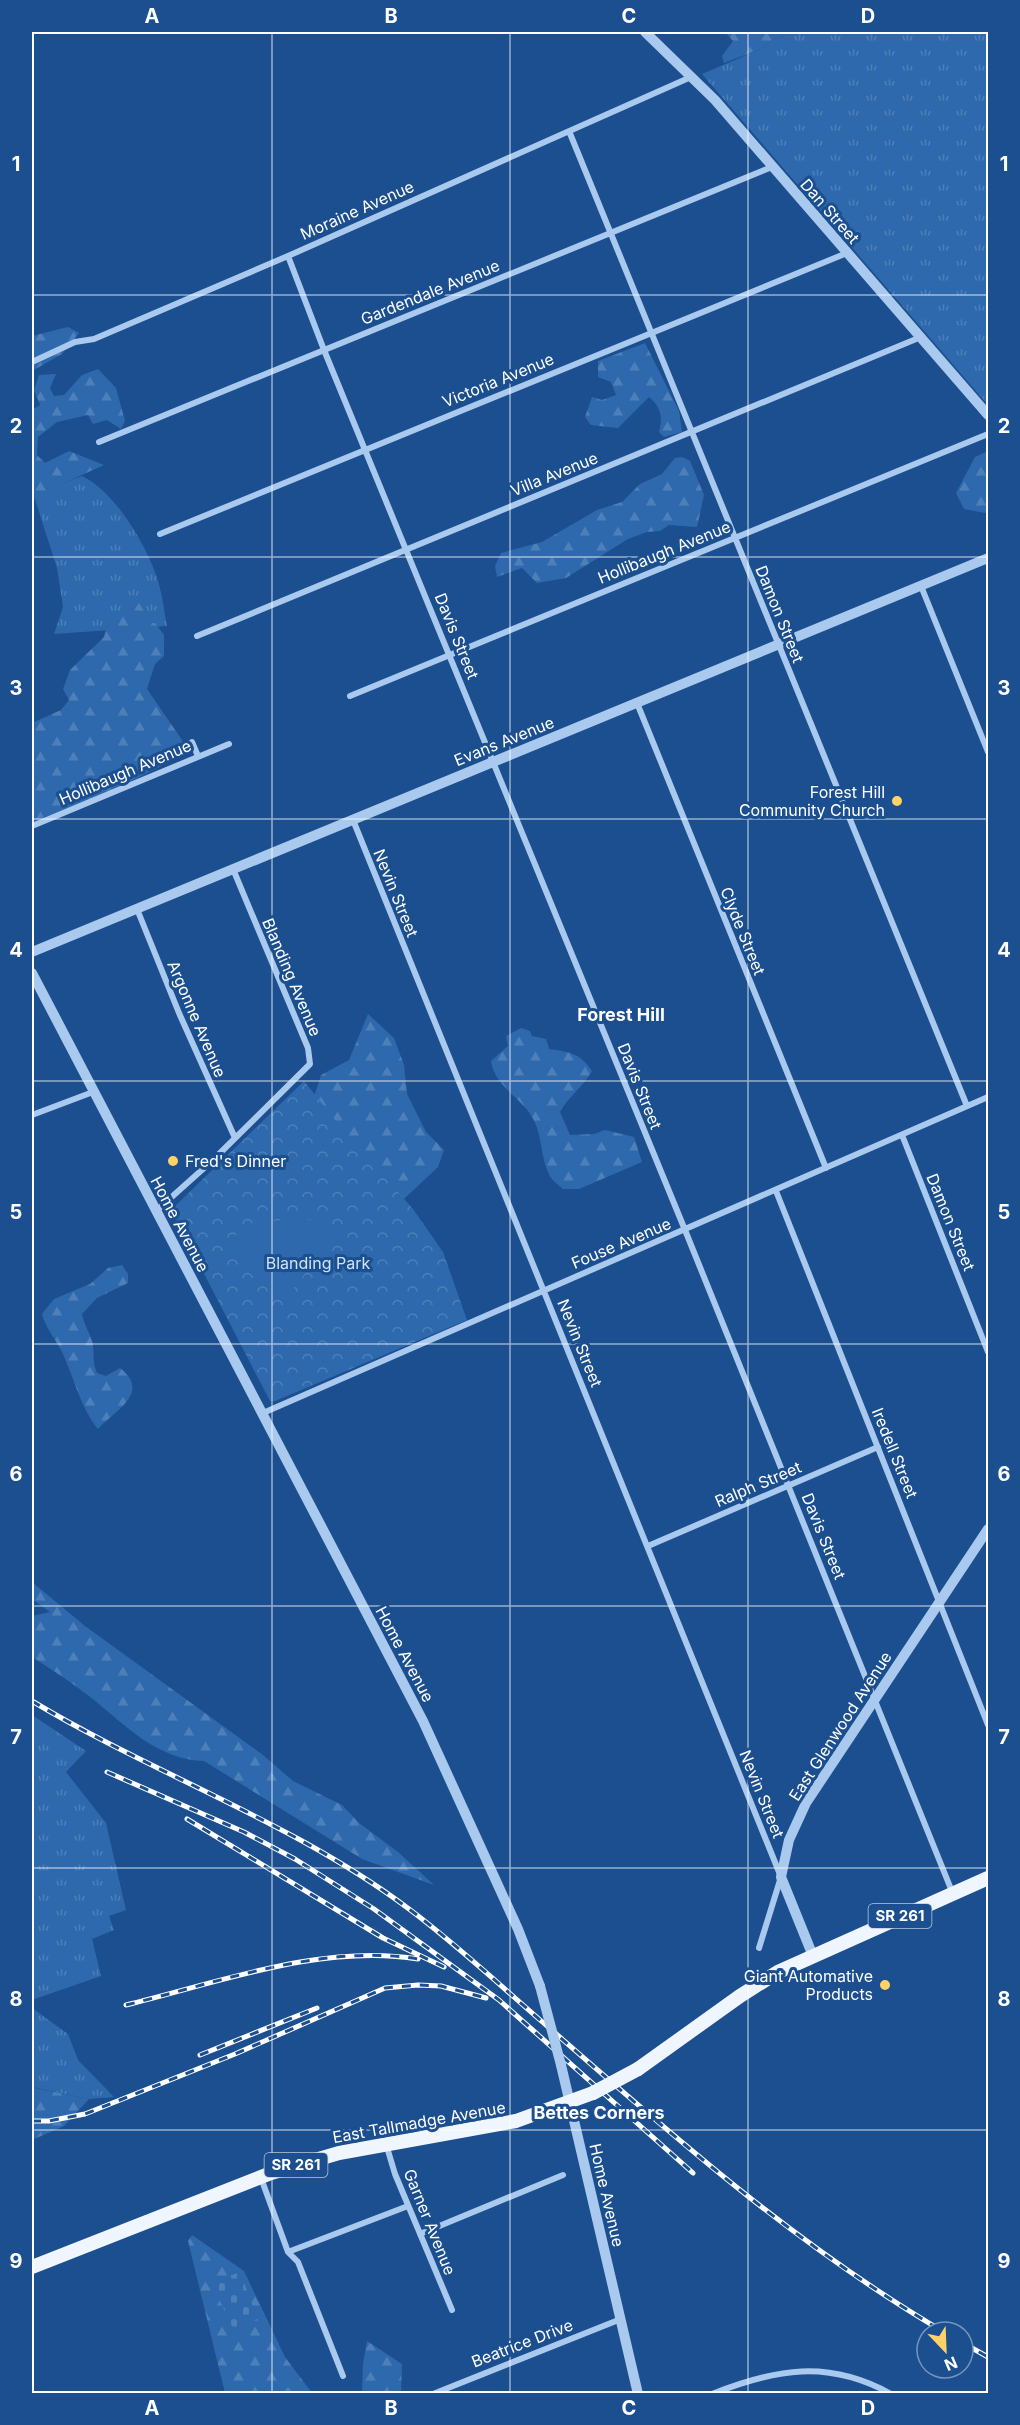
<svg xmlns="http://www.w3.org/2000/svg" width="1020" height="2425" font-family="Inter,sans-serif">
<defs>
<pattern id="grass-tufts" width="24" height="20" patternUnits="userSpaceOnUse" patternTransform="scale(1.5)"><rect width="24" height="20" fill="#2e69ad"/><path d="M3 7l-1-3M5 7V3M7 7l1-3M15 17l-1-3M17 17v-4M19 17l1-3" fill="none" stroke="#4d80b9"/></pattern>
<pattern id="forest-firs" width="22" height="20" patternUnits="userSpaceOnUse" patternTransform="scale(1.5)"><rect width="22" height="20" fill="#2e69ad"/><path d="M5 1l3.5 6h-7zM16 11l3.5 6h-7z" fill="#4d80b9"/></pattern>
<pattern id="cemetery-stones" width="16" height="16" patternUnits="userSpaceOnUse" patternTransform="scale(1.5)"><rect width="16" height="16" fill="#2e69ad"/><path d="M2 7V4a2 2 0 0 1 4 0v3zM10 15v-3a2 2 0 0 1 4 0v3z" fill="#4d80b9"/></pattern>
<pattern id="park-crowns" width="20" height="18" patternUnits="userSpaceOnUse" patternTransform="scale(1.5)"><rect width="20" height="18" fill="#2e69ad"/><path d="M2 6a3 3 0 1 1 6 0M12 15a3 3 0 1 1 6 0" fill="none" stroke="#4d80b9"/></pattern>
</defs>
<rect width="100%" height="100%" fill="#1b4f8f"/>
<!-- grass -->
<path fill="url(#grass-tufts)" d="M797,32H988V405L702,74L763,48L772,40Z
M82,476C116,492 149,549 159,584C163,598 164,612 167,626L54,634L63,607L57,568L32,490L40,492Z
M32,1715L86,1751L66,1772L106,1823L126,1910L109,1916L114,1930L92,1939L101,1976L32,2000Z
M32,2008L68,2034L78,2060L114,2097L89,2099L32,2087Z"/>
<!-- forest -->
<path fill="url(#forest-firs)" d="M725,32H797L772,40L763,48L724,63L722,56L733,41Z
M68,327L79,333L62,354L32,371V336Z
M645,343L679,411L682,432L664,437L659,432C663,416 661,407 649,397L618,428L591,425L585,417L592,397L602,400L616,395L611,382L598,377V361Z
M98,369L116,388L125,421L121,429L107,420L93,424L88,415L57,422L38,437L37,455L45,463L69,451L104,465L42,493L32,490V410L40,405L34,390L39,375L56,374L50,388L54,396L64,395L82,375Z
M988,451V510L985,513L964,509L956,493L975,457Z
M682,457L690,461L704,495L697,527L669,525L660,531L647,532L628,539L566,578L537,583L522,568L497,577L495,566L501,553L542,542L597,510L622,502L640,484L662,474L675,458Z
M137,600L144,611L143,623H155L164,635V656L155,664L147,689L182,740L186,754L111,791L32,822V723L61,710L69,700L63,689L70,670L104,637L108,619Z
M368,1014L394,1038L404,1065L407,1094L426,1132L444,1150L438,1167L404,1199L313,1100L321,1075L349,1060Z
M521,1028L530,1031L532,1036L546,1039L549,1049C570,1052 580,1053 592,1071C583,1087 569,1096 560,1112L570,1135L594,1134L605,1130L634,1137L642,1162L579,1189H563C559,1185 552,1181 550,1176C540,1158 543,1135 532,1117C521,1097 495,1087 491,1061L508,1046L506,1036Z
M122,1265L128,1274V1283L97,1298L82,1314C84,1324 88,1330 91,1338C96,1349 91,1360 97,1373L106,1376L120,1368C152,1393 114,1411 98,1429C80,1407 74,1377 62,1352C55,1338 46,1329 42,1314L54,1299L90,1284L108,1268Z
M32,1582L85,1626L263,1755L293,1781L342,1805L359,1823L398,1852L434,1885L362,1859L204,1761C157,1760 124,1724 89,1696C71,1682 51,1669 32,1657V1616L50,1612L32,1599Z
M32,2087L35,2088L89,2099L64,2126L32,2140Z
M192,2235L244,2271L285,2357L312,2393H225L188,2241Z
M367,2341L402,2364L401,2393H362L363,2364Z"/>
<!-- cemetery -->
<path fill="url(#cemetery-stones)" d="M240,2272L258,2320L234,2330L211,2283Z"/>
<!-- park -->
<path fill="url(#park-crowns)" d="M304,1081L343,1130L413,1209L443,1252L467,1320L275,1401H270L171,1210Z"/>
<!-- garden -->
<path fill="#2e69ad" d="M304,1218C316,1222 329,1225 332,1238L288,1296L277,1295L227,1247L244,1224Z"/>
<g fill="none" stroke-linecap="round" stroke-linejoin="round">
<!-- minor -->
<path stroke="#a9c9ee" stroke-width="6" d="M569,131L967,1106
M288,256L324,350L685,1230L953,1894
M32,362L75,342L94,339L288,256L691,77
M99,442L772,167
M160,534L847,253
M921,586L988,752
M197,636L921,337
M350,696L988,434
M637,703L826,1168
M192,742L198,756
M353,820L781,1877L759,1948
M32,826L229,744
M137,909L179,1013L235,1138
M32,1115L93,1092
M902,1135L988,1352
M776,1191L988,1725
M156,1211L213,1160L310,1064L308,1048L233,869
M263,1413L988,1097
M648,1546L878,1447
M386,2144L395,2174L452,2310
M261,2178L288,2252L298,2262L343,2376
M420,2234L563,2175
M288,2252L408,2206
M433,2394L621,2319
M712,2394C775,2369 828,2359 891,2394"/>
<!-- tertiary -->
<path stroke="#a9c9ee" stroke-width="10" d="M645,32L715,100L988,415
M32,952L988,558
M32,973L423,1721L518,1929L540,1986
M813,1956L781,1877L789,1840L806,1803L988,1529
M561,2065L638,2394"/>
<!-- primary -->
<path stroke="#f0f6ff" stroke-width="14" d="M638,2069L740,1996L778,1972L988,1878
M32,2267L271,2173L339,2153L516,2121L593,2093"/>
<defs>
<path id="rail" d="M32,1701C155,1775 293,1822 409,1909C460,1947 506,1991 554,2032C680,2142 799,2247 944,2332
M107,1772L244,1832L295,1859L374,1909L499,2000L693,2173
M187,1819L383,1938L444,1967
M126,2005C217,1983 323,1943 418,1959
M200,2055L317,2008
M32,2121H49L85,2114L235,2054L385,1988L418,1985L441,1986L486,1998
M963,2343L988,2357"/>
</defs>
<!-- rail casing -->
<use href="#rail" stroke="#fff" stroke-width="5"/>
<!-- rail -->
<use href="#rail" stroke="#1b4f8f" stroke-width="3" stroke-dasharray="9" stroke-linecap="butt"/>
<!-- tertiary-bridge -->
<path stroke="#a9c9ee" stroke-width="10" d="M540,1986L561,2065"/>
<!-- primary-bridge -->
<path stroke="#f0f6ff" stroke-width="14" d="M593,2093L638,2069"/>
</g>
<!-- grid -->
<path fill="none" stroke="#fff" stroke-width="1.5" stroke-opacity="0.55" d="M272,32V2394M510,32V2394M748,32V2394M32,295H988M32,557H988M32,819H988M32,1081H988M32,1344H988M32,1606H988M32,1868H988M32,2130H988"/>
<!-- markers -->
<g fill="#ffd166" stroke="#1b4f8f" stroke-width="2">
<circle cx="897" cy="801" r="6"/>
<circle cx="173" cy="1161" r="6"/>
<circle cx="885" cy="1985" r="6"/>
</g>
<g text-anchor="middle" stroke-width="6" stroke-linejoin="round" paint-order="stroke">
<!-- shield labels -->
<g fill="#1b4f8f" stroke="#bbcadd" stroke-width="1.5">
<rect x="868.5" y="1904" width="63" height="24" rx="4.5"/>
<rect x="264.5" y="2153" width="63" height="24" rx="4.5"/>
</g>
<g font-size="15" font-weight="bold" fill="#fff">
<text x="900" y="1921">SR 261</text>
<text x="296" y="2170">SR 261</text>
</g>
<!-- street labels -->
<g font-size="16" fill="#fff" stroke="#1b4f8f">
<text transform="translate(357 210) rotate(-24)" y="6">Moraine Avenue</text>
<text transform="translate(830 211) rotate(49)" y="6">Dan Street</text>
<text transform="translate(430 292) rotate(-22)" y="6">Gardendale Avenue</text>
<text transform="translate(498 380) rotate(-22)" y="6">Victoria Avenue</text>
<text transform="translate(554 474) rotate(-22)" y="6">Villa Avenue</text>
<text transform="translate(664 552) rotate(-22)" y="6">Hollibaugh Avenue</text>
<text transform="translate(780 614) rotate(68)" y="6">Damon Street</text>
<text transform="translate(457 636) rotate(68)" y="6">Davis Street</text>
<text transform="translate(504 741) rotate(-22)" y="6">Evans Avenue</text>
<text transform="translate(125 772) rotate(-23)" y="6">Hollibaugh Avenue</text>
<text transform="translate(396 893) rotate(68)" y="6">Nevin Street</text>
<text transform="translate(743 931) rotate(68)" y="6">Clyde Street</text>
<text transform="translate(292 977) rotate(67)" y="6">Blanding Avenue</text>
<text transform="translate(197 1019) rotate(67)" y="6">Argonne Avenue</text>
<text transform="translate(640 1086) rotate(68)" y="6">Davis Street</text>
<text transform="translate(951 1222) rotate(68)" y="6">Damon Street</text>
<text transform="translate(180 1224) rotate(62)" y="6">Home Avenue</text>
<text transform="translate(621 1243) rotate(-23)" y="6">Fouse Avenue</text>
<text transform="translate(580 1343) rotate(68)" y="6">Nevin Street</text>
<text transform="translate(895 1453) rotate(68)" y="6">Iredell Street</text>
<text transform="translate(758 1484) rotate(-23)" y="6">Ralph Street</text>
<text transform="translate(824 1536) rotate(68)" y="6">Davis Street</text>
<text transform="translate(405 1654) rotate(62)" y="6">Home Avenue</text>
<text transform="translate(840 1726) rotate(-57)" y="6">East Glenwood Avenue</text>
<text transform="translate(762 1794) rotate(68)" y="6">Nevin Street</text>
<text transform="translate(419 2122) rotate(-10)" y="6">East Tallmadge Avenue</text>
<text transform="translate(607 2195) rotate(77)" y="6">Home Avenue</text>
<text transform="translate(430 2222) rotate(68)" y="6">Garner Avenue</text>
<text transform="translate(522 2343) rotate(-21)" y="6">Beatrice Drive</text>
</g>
<!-- poi labels -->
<g font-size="16" fill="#fff" stroke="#1b4f8f" text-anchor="end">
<text x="885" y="798">Forest Hill<tspan x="885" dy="18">Community Church</tspan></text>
<text x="185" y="1167" text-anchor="start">Fred's Dinner</text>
<text x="873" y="1982">Giant Automative<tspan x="873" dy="18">Products</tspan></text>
</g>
<!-- park labels -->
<g font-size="16" fill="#cfe3fa" stroke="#1b4f8f">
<text x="318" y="1269">Blanding Park</text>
</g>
<!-- neighbourhood labels -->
<g font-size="18" font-weight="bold" fill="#fff" stroke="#1b4f8f">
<text x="621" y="1021">Forest Hill</text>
<text x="599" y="2119">Bettes Corners</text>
</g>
</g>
<!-- border -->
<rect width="1020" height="2425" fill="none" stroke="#1b4f8f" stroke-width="66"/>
<!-- north arrow -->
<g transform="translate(945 2350) rotate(157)"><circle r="28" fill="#1b4f8f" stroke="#7695bc" stroke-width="1.5"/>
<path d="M0-4.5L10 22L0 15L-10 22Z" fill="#ffd166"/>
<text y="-9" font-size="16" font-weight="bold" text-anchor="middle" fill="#ffffff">N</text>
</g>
<rect x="33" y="33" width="954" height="2359" fill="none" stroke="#fff" stroke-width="2"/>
<g font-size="20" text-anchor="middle" font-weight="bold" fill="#fff">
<text x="152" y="23">A</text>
<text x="391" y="23">B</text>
<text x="629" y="23">C</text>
<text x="868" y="23">D</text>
<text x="16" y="171">1</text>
<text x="1004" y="171">1</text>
<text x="16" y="433">2</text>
<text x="1004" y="433">2</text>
<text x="16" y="695">3</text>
<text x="1004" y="695">3</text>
<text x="16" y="957">4</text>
<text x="1004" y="957">4</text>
<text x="16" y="1219">5</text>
<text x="1004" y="1219">5</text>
<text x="16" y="1481">6</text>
<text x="1004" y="1481">6</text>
<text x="16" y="1744">7</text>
<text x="1004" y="1744">7</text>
<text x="16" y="2006">8</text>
<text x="1004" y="2006">8</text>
<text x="16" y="2268">9</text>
<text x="1004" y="2268">9</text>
<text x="152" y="2415">A</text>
<text x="391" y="2415">B</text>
<text x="629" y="2415">C</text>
<text x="868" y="2415">D</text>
</g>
</svg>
